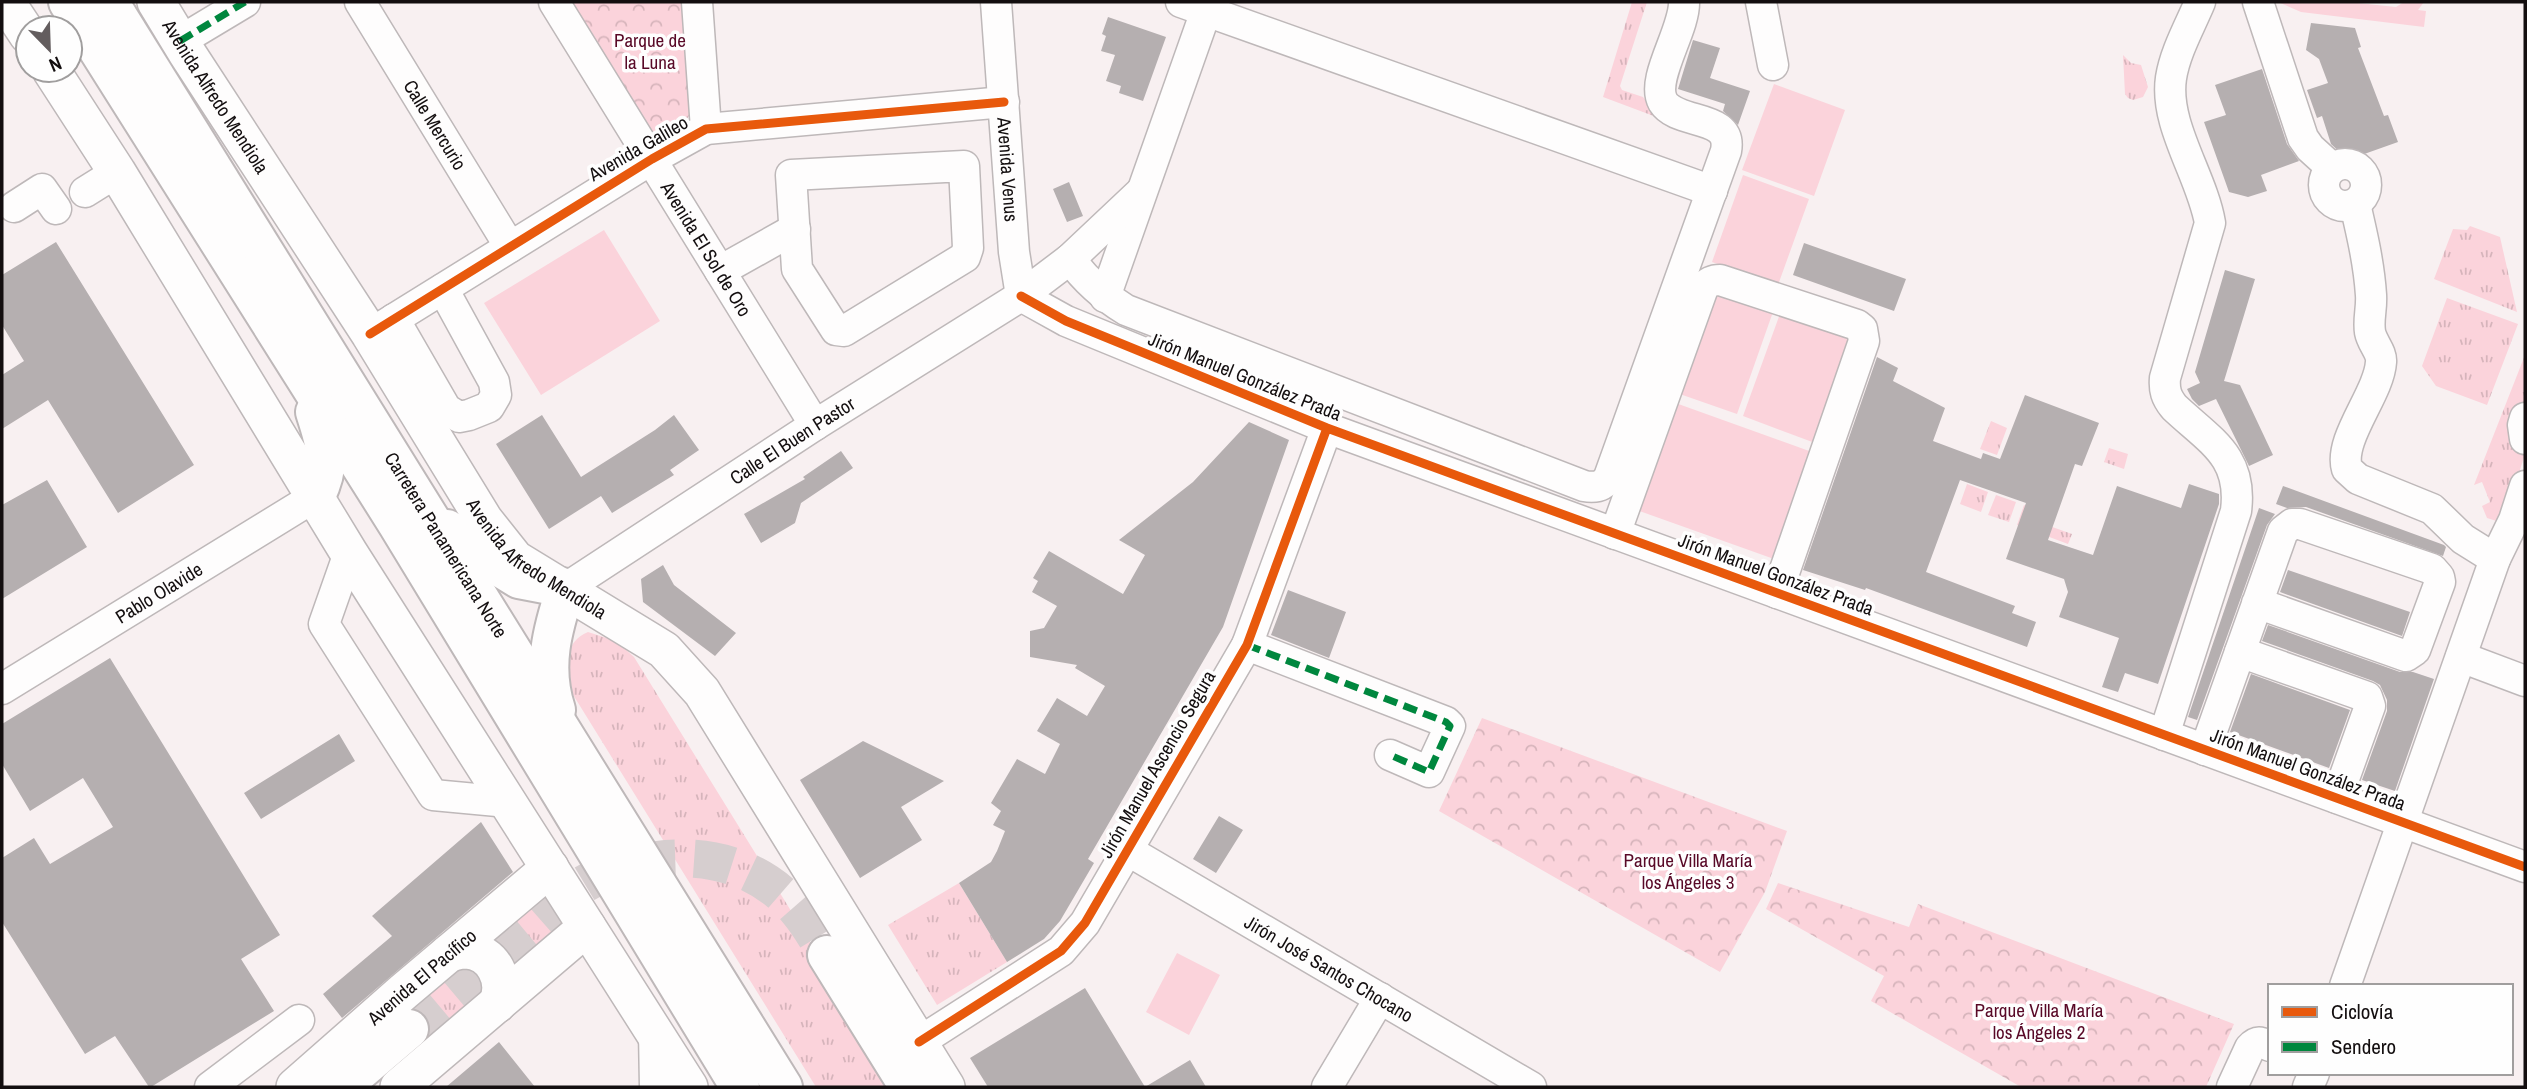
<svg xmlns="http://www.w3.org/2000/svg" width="2527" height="1089" font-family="'Archivo Narrow',sans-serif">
<defs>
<pattern id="grass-tufts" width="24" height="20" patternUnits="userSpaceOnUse" patternTransform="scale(1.75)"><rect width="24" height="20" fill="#fbd3db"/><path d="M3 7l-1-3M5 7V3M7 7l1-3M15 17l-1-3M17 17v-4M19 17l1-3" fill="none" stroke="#d6b4bb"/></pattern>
<pattern id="park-crowns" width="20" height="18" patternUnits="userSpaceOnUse" patternTransform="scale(1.75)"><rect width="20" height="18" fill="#fbd3db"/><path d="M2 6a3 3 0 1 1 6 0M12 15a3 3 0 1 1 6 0" fill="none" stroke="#d6b4bb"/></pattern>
</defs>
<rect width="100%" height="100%" fill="#f8f0f1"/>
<!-- grass -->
<path fill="url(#grass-tufts)" d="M1632,2H1647L1620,86L1622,90L1643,97L1659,118L1603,97Z
M2123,55L2131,63L2141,65L2148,87L2143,97L2133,100L2128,98L2125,94Z
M2470,226L2500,237L2517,312L2434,279L2453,229L2467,230Z
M2447,298L2518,324L2487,405L2436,386L2422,366Z
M2525,355V454L2503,523L2487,518L2482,506L2490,502L2482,482L2474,485Z
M1991,421L2007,428L1997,455L1980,449Z
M2109,448L2128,454L2124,469L2104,462Z
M1967,484L1988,492L1981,512L1960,504Z
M1996,495L2016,502L2009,522L1988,515Z
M2024,505L2045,513L2041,523L2072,534L2068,544L2017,525Z
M588,632L616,641L634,657L900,1087H816L567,685C568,663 564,642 588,632Z
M959,883L1007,962L937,1005L888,925Z
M533,897L558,932L509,972L480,942Z
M454,962L481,971L484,993L444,1027L416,995Z"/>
<!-- park -->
<path fill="url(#park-crowns)" d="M564,2H693C693,20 697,99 692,110C683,131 665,141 645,132Z
M1482,718L1787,831L1765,892L1720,972L1439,811Z
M1778,883L1909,927L1918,904L2234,1024L2206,1087H2021L1871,1001L1884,976L1766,909Z"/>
<!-- garden -->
<path fill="#fbd3db" d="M2278,2H2348L2396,7L2404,2H2424L2418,10L2426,11L2424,27L2301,12Z
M1774,84L1845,110L1814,196L1742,170Z
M1743,175L1809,199L1778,285L1712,262Z
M604,230L660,321L541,395L484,303Z
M1721,290L1774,309L1737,414L1674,392L1709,295Z
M1781,311L1854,337L1815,443L1743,416Z
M1670,401L1812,452L1774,559L1631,508Z
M1177,953L1220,975L1189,1035L1146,1012Z"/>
<!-- building -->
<path fill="#b5afb0" d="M1108,17L1166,37L1143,101L1119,93L1121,86L1106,81L1115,55L1101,51L1106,36L1102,34Z
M2311,23L2355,28L2361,47L2358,48L2384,116L2388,115L2398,142L2353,158L2351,152L2343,155L2331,144L2322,116L2317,118L2307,90L2328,83L2319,59L2306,50Z
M1693,40L1720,48L1710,78L1750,91L1738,125L1723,111L1725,104L1678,89Z
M2262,69L2287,144L2299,161L2261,175L2267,191L2248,197L2229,192L2204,122L2226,115L2215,85Z
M1069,182L1083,216L1067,222L1053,189Z
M56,242L194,465L118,513L48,400L2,429V375L24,361L2,325V275Z
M1804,243L1906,279L1894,311L1793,275Z
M2225,270L2255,279L2224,381L2240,385L2273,455L2249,466L2216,399L2199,406L2192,399L2187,389L2200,383L2195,372Z
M1877,357L1898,368L1893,381L1945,408L1933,441L1981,459L1983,453L2000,459L2025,395L2099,423L2082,466L2075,464L2048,540L2093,555L2117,486L2181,508L2189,484L2219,494V504L2158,684L2125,673L2118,692L2102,687L2119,638L2059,617L2068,592L2064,579L2006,559L2026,503L1960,480L1926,572L2015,606L2012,613L2036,622L2027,647L1866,588L1865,590L1803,570Z
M542,415L581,477L655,430L674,415L699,450L670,470L674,475L612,513L601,496L549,529L496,444Z
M1249,422L1289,440L1223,627L1088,859L1094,863L1060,921L1044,939L1007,962L959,883L991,862L997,851L1005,831L993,825L1001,811L991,803L1017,759L1045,774L1060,744L1037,731L1057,698L1087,716L1105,686L1075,668L1077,665L1030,657V631L1044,628L1057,606L1032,592L1038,581L1033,578L1049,551L1123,594L1145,555L1119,540L1193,482Z
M841,451L853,468L801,503L795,523L761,543L744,514L805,479L803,477Z
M47,480L87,547L2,599V505Z
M2283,486L2444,545L2446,547L2443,556L2306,507L2287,508L2276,504Z
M2259,508L2275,514L2267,525L2197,720L2188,717Z
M663,565L674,585L736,633L715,656L643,602L641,579Z
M2288,570L2410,612L2402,636L2280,592Z
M1288,590L1346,612L1329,658L1271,635Z
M2268,625L2400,672H2413L2434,679L2395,791L2362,780L2387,711V700L2380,685L2373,681L2262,641Z
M110,658L280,935L241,959L274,1011L151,1087H149L115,1036L85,1054L2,922V858L34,838L50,864L113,827L83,778L30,811L2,764V724Z
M2251,674L2350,710L2329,768L2230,732Z
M339,734L355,761L261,819L244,793Z
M863,741L944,781L901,807L922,840L860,878L800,780Z
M1219,816L1243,830L1216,873L1193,859Z
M481,822L513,872L342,1018L323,994L392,936L372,916Z
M1085,988L1145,1087L1190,1060L1206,1087H988L970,1058Z
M499,1042L535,1087H446Z"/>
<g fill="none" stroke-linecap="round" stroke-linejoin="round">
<!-- highway-tunnel -->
<path stroke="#d6cecf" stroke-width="38" stroke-dasharray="38 19" stroke-linecap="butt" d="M409,1029C447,997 485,965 523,933C547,913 573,886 604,874C670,847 750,852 798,911C809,924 818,940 827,955"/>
<defs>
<g id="minor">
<path id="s1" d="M360,2L510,247"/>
<path id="s2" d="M554,2L815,425"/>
<path d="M697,2L706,129"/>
<path id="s3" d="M996,2L1014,252L1021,296"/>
<path d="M1181,2L1712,191"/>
<path d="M1761,2L1773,65"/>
<path d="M2258,2L2303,138L2310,148L2332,168"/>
<path d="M180,41L245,2"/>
<circle cx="2345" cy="185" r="21"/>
<path d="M964,166L968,248L965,257L844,331L836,330L797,269L791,175Z"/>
<path d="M85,192L117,172"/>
<path d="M2355,204C2362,234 2369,264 2371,295C2372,308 2368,319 2370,332C2372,343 2382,352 2381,362C2379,394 2338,439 2347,469L2358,479L2432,509L2463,539L2495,559"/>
<path d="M14,207L42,189L56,209"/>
<path d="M1070,259C1086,281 1103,296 1126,310L1584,486C1595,488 1603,487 1609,477L1726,151C1733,113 1678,126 1663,102C1650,79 1685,30 1684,2"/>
<path d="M720,271L795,229"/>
<path d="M1021,296L1066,321L1327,428L2525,867"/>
<path d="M1105,297L1206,11"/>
<path d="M394,319L446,409L459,417L469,415L489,407L496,395L494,382L443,289"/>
<path d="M370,334L652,159L706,129L1004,102"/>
<path d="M2525,418L2523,425L2525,439"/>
<path d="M1615,534L1703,288C1708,282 1712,280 1720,280L1857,325L1862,329L1864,341L1777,593"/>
<path d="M349,553L324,624L433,795L508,802"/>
<path id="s4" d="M566,588L815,425L1021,296L1070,259L1140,193"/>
<path d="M1247,645L1446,722L1450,726L1429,772L1390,755"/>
<path d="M2240,652L2367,697L2370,706L2337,798"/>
<path d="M2461,657L2525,681"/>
<path id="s5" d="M2,689L316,496"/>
<path d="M2164,735L2236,511C2243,456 2210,441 2174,407C2166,397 2164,390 2165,378L2210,223C2202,176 2164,125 2171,78C2175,52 2190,26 2200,2"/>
<path d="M2205,750L2283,531L2292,524H2300L2432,569L2439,577L2440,582L2415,650L2406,656L2257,603"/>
<path id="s6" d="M1127,850L1531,1087"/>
<path d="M2345,986L2495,559L2514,520L2525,486"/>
<path d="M654,1032L655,1087"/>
<path d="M919,1042L1061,951L1085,923L1247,645L1327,428"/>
<path d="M210,1087L299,1020"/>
<path d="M1327,1087L1380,998"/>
<path d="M2232,1087L2250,1048C2257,1040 2261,1042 2270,1046"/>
<path d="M2308,1087L2314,1073"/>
</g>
<g id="major">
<path d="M6,2L28,35"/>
<path id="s7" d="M156,2L187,53L370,334L484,520L515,559L664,650L702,692L946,1087"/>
<path d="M51,70L117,172L349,553L689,1087"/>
<path d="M449,953C454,952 460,950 466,950C493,951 508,981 497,1004"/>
<path id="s8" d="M295,1087L403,992L550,868"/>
<path d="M399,1087L587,927"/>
</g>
<g id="highway">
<path d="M68,2L398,525L740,1087"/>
<path id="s9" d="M109,2L783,1087"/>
<path d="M315,412C326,446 332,463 316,496"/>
<path d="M447,529L475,552L519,579L566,588C552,630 542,667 556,710"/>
<path d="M827,955L909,1087"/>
<path d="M341,1087L409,1029"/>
</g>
</defs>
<!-- minor casing -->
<use href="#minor" stroke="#beb8b9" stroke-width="33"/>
<!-- major casing -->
<use href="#major" stroke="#beb8b9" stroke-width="40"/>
<!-- highway casing -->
<use href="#highway" stroke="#beb8b9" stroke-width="42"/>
<!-- minor -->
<use href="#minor" stroke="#fefdfd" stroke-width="30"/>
<!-- major -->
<use href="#major" stroke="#fefdfd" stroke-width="37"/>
<!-- highway -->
<use href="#highway" stroke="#fefdfd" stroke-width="38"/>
<!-- quiet -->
<path stroke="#00873e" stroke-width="7" stroke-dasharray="14 7" stroke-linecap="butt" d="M180,41L245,2
M1247,645L1446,722L1450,726L1429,772L1390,755"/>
<defs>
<path id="cycleway" d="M1021,296L1066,321L1327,428L2525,867
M370,334L652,159L706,129L1004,102
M919,1042L1061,951L1085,923L1247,645L1327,428"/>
</defs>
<!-- cycleway casing -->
<use href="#cycleway" stroke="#fefefe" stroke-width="13"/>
<!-- cycleway -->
<use href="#cycleway" stroke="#e8590c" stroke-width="9"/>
</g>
<g text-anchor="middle" stroke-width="7" stroke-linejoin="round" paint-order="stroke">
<!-- park labels -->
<g font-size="19" fill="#580927" stroke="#fefefe">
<text x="650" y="47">Parque de<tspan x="650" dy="22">la Luna</tspan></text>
<text x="1688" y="867">Parque Villa María<tspan x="1688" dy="22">los Ángeles 3</tspan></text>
<text x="2039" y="1017">Parque Villa María<tspan x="2039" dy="22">los Ángeles 2</tspan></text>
</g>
<!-- street labels -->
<g font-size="19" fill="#130e0f" stroke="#fefefe">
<text dy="7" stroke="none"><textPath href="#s7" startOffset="112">Avenida Alfredo Mendiola</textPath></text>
<text dy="7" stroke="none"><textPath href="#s1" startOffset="144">Calle Mercurio</textPath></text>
<text transform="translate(638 148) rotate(-30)" y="7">Avenida Galileo</text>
<text dy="7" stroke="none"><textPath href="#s3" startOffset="168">Avenida Venus</textPath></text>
<text dy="7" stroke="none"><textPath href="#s2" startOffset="290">Avenida El Sol de Oro</textPath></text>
<text transform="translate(1245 376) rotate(22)" y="7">Jirón Manuel González Prada</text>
<text dy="7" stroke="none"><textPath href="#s4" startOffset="270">Calle El Buen Pastor</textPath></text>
<text dy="7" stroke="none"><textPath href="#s9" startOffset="639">Carretera Panamericana Norte</textPath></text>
<text dy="7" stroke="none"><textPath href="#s7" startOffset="679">Avenida Alfredo Mendiola</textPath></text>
<text transform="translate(1776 574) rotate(20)" y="7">Jirón Manuel González Prada</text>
<text dy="7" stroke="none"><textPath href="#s5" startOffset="184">Pablo Olavide</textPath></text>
<text transform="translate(1157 764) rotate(-60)" y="7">Jirón Manuel Ascencio Segura</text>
<text transform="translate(2308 769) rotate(20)" y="7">Jirón Manuel González Prada</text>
<text dy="7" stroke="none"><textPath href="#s6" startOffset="234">Jirón José Santos Chocano</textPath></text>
<text dy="7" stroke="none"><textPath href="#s8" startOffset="168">Avenida El Pacífico</textPath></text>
</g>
</g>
<!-- border -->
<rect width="2527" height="1089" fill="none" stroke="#130e0f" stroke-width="7"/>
<!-- legend -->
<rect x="2268" y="984" width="245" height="91" fill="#fefefe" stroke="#a09e9e" stroke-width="2"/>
<rect x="2282" y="1007" width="35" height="10" fill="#e8590c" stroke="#a09e9e" stroke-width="2"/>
<text x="2331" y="1019" font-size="21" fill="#130e0f">Ciclovía</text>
<rect x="2282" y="1042" width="35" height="10" fill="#00873e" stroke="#a09e9e" stroke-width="2"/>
<text x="2331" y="1054" font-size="21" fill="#130e0f">Sendero</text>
<!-- north arrow -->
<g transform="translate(49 49) rotate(157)"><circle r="33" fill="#fefefe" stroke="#a09e9e" stroke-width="2"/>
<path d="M0-5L12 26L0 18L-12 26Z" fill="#635d5e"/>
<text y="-10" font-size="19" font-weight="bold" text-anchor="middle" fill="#130e0f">N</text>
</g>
</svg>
